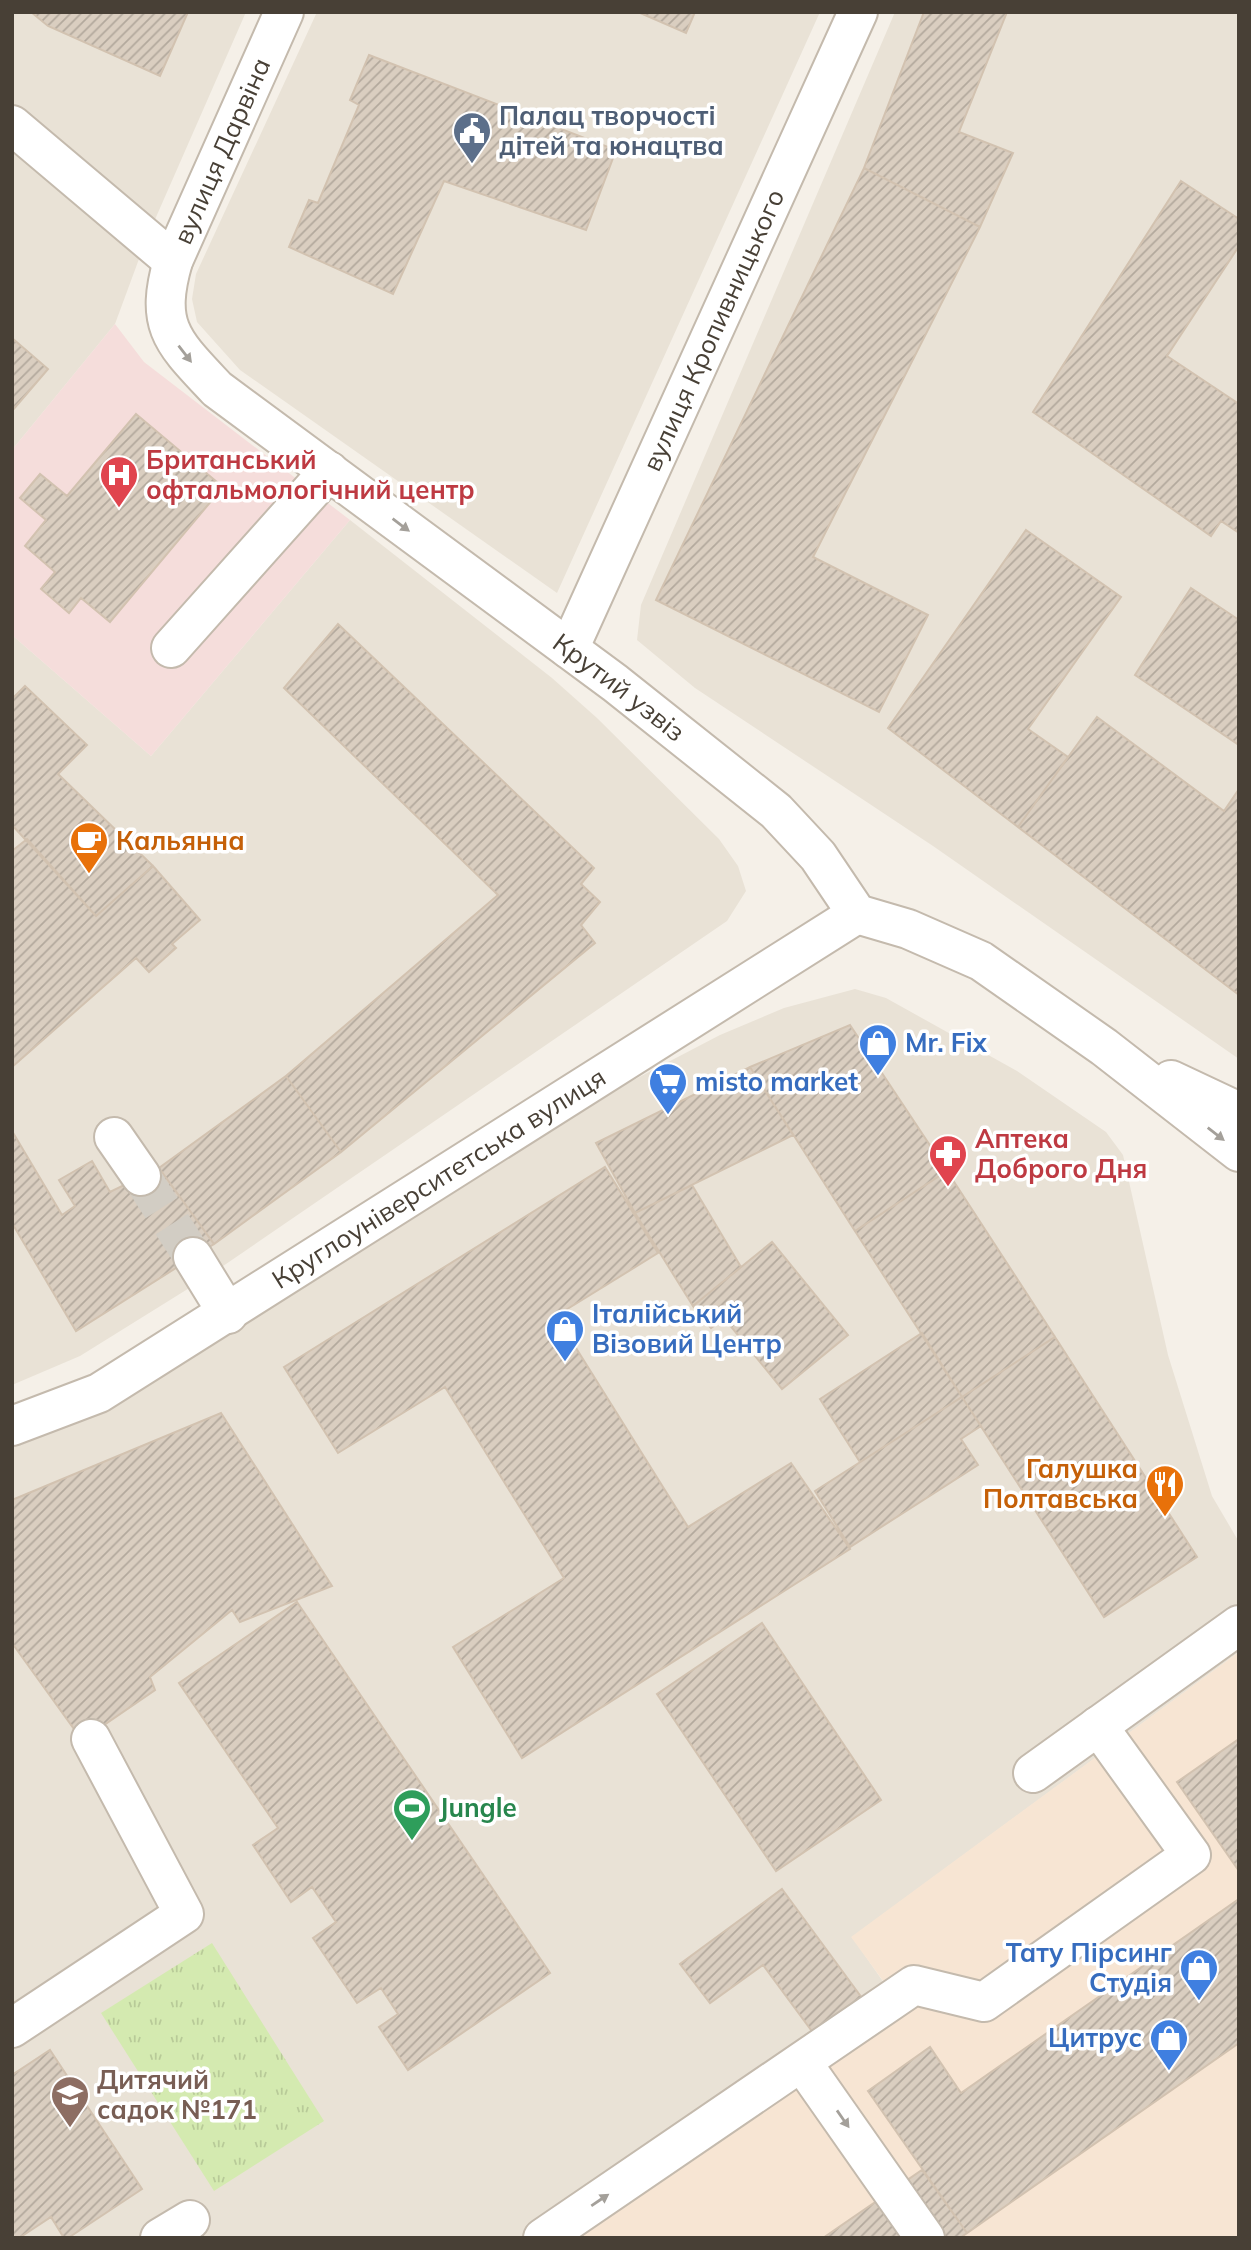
<svg xmlns="http://www.w3.org/2000/svg" width="1251" height="2250" font-family="Mulish,sans-serif">
<defs>
<pattern id="grass-tufts" width="24" height="20" patternUnits="userSpaceOnUse" patternTransform="scale(1.75)"><rect width="24" height="20" fill="#d4eab0"/><path d="M3 7l-1-3M5 7V3M7 7l1-3M15 17l-1-3M17 17v-4M19 17l1-3" fill="none" stroke="#b8ca98"/></pattern>
<pattern id="building-hatch" width="6" height="6" patternUnits="userSpaceOnUse" patternTransform="scale(1.75)"><rect width="6" height="6" fill="#dacec0"/><path d="M-1 1l2-2M0 6l6-6M5 7l2-2" fill="none" stroke="#b3a99d"/></pattern>
</defs>
<rect width="100%" height="100%" fill="#f5f0e8"/>
<!-- residential -->
<path fill="#e9e2d6" d="M12,12H246L146,240L115,324L12,450Z
M317,12H820L557,593L240,370L197,322L192,299L196,274Z
M895,12H1239V1059L933,846L695,688L637,640L641,605Z
M350,520L552,678L597,718L719,839L738,866L746,891L727,921L207,1277L80,1356L12,1385V635L151,756Z
M855,989L886,998L1017,1071L1106,1132L1123,1155L1168,1355L1212,1496L1239,1542V1652L852,1937L889,1990L528,2238H12V1440L601,1097L720,1035L784,1008Z"/>
<!-- commercial -->
<path fill="#f7e5d3" d="M1239,1652V2238H528L889,1989L851,1937Z"/>
<!-- medical -->
<path fill="#f5dddb" d="M115,324L144,362L350,520L151,756L12,635V450Z"/>
<!-- grass -->
<path fill="url(#grass-tufts)" d="M212,1943L324,2121L214,2191L101,2013Z"/>
<!-- building -->
<path fill="url(#building-hatch)" stroke="#d2c2b0" stroke-width="2" d="M31,12H188L160,76L48,26Z
M638,12H695L686,33Z
M924,12H1007L959,132L1013,153L980,227L864,168Z
M369,55L616,150L586,230L444,181L393,294L289,247L309,200L318,203L359,105L350,100Z
M864,168L980,227L813,557L928,615L879,712L656,600Z
M1181,181L1239,219V246L1167,356L1239,404V533L1221,521L1211,536L1033,412Z
M12,338L48,369L12,411Z
M136,414L223,487L110,622L81,598L69,613L41,589L55,572L25,546L46,520L20,498L40,474L67,496Z
M1026,530L1121,597L1028,729L1068,757L1018,827L888,728Z
M1191,588L1239,620V745L1135,675Z
M338,624L594,868L581,884L600,902L581,925L595,943L341,1152L286,1076L498,895L284,688Z
M25,686L87,745L58,774L153,866L96,916L12,825V699Z
M1097,717L1224,811L1239,789V995L1018,827Z
M27,839L96,916L153,866L200,920L172,944L176,948L149,972L136,958L12,1067V851Z
M850,1025L947,1171L855,1231L750,1067Z
M750,1067L793,1135L635,1213L596,1143Z
M286,1076L341,1152L214,1244L159,1168Z
M12,1131L62,1215L75,1206L59,1180L92,1161L110,1192L159,1168L214,1244L76,1331L12,1223Z
M605,1167L658,1253L556,1316L688,1527L791,1463L850,1549L522,1758L453,1647L564,1578L445,1387L338,1453L284,1367Z
M947,1171L1055,1337L962,1397L855,1231Z
M692,1185L741,1267L693,1306L635,1213Z
M772,1242L848,1335L782,1389L724,1318L711,1328L693,1306Z
M922,1333L962,1397L860,1462L820,1399Z
M1055,1337L1197,1557L1104,1617L962,1397Z
M962,1397L981,1426L961,1439L978,1465L850,1547L815,1491Z
M221,1413L332,1586L240,1622L232,1610L150,1677L155,1690L82,1740L12,1643V1500Z
M297,1602L550,1973L408,2070L379,2027L398,2014L381,1988L357,2003L313,1938L336,1922L312,1887L291,1902L253,1845L278,1828L179,1683Z
M762,1623L881,1800L776,1871L657,1694Z
M1239,1739V1871L1177,1782Z
M782,1889L862,1998L814,2034L763,1965L710,2003L680,1964Z
M1239,1899V2043L967,2233L868,2091L930,2047L961,2093Z
M50,2050L142,2189L68,2238H64L51,2217L19,2238H12V2075Z
M922,2170L967,2233L960,2238H823Z"/>
<g fill="none" stroke-linecap="round" stroke-linejoin="round">
<!-- minor-tunnel -->
<path stroke="#d2cdc4" stroke-width="38" stroke-dasharray="38 19" stroke-linecap="butt" d="M141,1176L193,1257"/>
<defs>
<g id="minor">
<path id="s1" d="M284,12L173,261C154,327 173,342 217,389L615,683L776,811L818,856L857,914L908,929L981,961L1104,1047L1239,1152"/>
<path d="M12,125L173,261"/>
<path d="M171,648L329,471"/>
<path id="s2" d="M569,649L858,12"/>
<path d="M1171,1080L1239,1112"/>
<path d="M114,1137L141,1176"/>
<path d="M193,1257L228,1314"/>
<path id="s3" d="M12,1426L99,1393L857,914"/>
<path d="M1033,1773L1239,1625"/>
<path d="M12,2028L184,1914L91,1739"/>
<path d="M803,2064L925,2238"/>
<path d="M160,2238L190,2220"/>
<path d="M543,2238L914,1985L984,2002L1191,1855L1098,1726"/>
</g>
</defs>
<!-- minor casing -->
<use href="#minor" stroke="#c4baad" stroke-width="42"/>
<!-- minor -->
<use href="#minor" stroke="#fff" stroke-width="38"/>
</g>
<!-- one-way arrows -->
<defs><path id="oneway-solid" d="M-6-.8H1V-3.2L6.5 0L1 3.2V.8H-6Z" transform="scale(1.75)"/></defs>
<g fill="#a4a09a">
<use href="#oneway-solid" transform="translate(185 354) rotate(52)"/>
<use href="#oneway-solid" transform="translate(401 525) rotate(37)"/>
<use href="#oneway-solid" transform="translate(1216 1134) rotate(38)"/>
<use href="#oneway-solid" transform="translate(843 2119) rotate(55)"/>
<use href="#oneway-solid" transform="translate(600 2200) rotate(-34)"/>
</g>
<!-- icons -->
<defs>
<symbol id="civic-pin" viewBox="-11 -11 22 30"><path d="M0 17L-7.5 6A9.5 9.5 0 1 1 7.5 6Z" fill="#5c6f8a" stroke="#fff"/><path d="M-.6-6.5H3V-4.5H.6V-3L4-1V1h2V6H-6V1h2V-1L-.6-3ZM-1.2 2.5V6h2.4V2.5Z" fill="#fff"/></symbol>
<symbol id="hospital-pin" viewBox="-11 -11 22 30"><path d="M0 17L-7.5 6A9.5 9.5 0 1 1 7.5 6Z" fill="#e0444e" stroke="#fff"/><path d="M-5-5h3v3.5h4V-5h3V5h-3V1.5h-4V5h-3Z" fill="#fff"/></symbol>
<symbol id="cafe-pin" viewBox="-11 -11 22 30"><path d="M0 17L-7.5 6A9.5 9.5 0 1 1 7.5 6Z" fill="#e8710a" stroke="#fff"/><path d="M-5.5-4.5H6V0H3Q3 3.5 0 3.5H-2.5Q-5.5 3.5-5.5 0ZM3-3.2v2h1.7v-2ZM-6 4.5H4V6H-6Z" fill="#fff"/></symbol>
<symbol id="shop-pin" viewBox="-11 -11 22 30"><path d="M0 17L-7.5 6A9.5 9.5 0 1 1 7.5 6Z" fill="#3f7fe0" stroke="#fff"/><path d="M-5-2.5h2.3a2.7 3.5 0 0 1 5.4 0H5L5.5 6h-11ZM-1.5-2.5h3a1.5 2.3 0 0 0-3 0Z" fill="#fff"/></symbol>
<symbol id="supermarket-pin" viewBox="-11 -11 22 30"><path d="M0 17L-7.5 6A9.5 9.5 0 1 1 7.5 6Z" fill="#3f7fe0" stroke="#fff"/><path d="M-6-5.5h2.5l.6 2H6L4.5 2H-2.5L-4.4-4H-6ZM-1.5 3.2a1.3 1.3 0 1 0 .1 0ZM3 3.2a1.3 1.3 0 1 0 .1 0Z" fill="#fff"/></symbol>
<symbol id="pharmacy-pin" viewBox="-11 -11 22 30"><path d="M0 17L-7.5 6A9.5 9.5 0 1 1 7.5 6Z" fill="#e0444e" stroke="#fff"/><path d="M-2-6h4v4h4v4h-4v4h-4v-4h-4v-4h4Z" fill="#fff"/></symbol>
<symbol id="restaurant-pin" viewBox="-11 -11 22 30"><path d="M0 17L-7.5 6A9.5 9.5 0 1 1 7.5 6Z" fill="#e8710a" stroke="#fff"/><path d="M-5-6h1v4h1v-4h1v4h1v-4h1v5L-1.5 .5V6h-2V.5L-5-1ZM5-6V6H3V1.5H1.5Q1.5-4 5-6Z" fill="#fff"/></symbol>
<symbol id="stadium-pin" viewBox="-11 -11 22 30"><path d="M0 17L-7.5 6A9.5 9.5 0 1 1 7.5 6Z" fill="#2e9e5b" stroke="#fff"/><path d="M0-5a6.5 5 0 1 0 0 10a6.5 5 0 1 0 0-10ZM-3.5-1.8h7v3.6h-7Z" fill="#fff"/></symbol>
<symbol id="school-pin" viewBox="-11 -11 22 30"><path d="M0 17L-7.5 6A9.5 9.5 0 1 1 7.5 6Z" fill="#8d6e63" stroke="#fff"/><path d="M0-5L7-2L0 1L-7-2ZM-4 1L0 2.5L4 1V4Q0 6-4 4Z" fill="#fff"/></symbol>
</defs>
<g fill-rule="evenodd">
<use href="#civic-pin" x="450" y="109" width="44" height="60"/>
<use href="#hospital-pin" x="97" y="453" width="44" height="60"/>
<use href="#cafe-pin" x="67" y="819" width="44" height="60"/>
<use href="#shop-pin" x="856" y="1021" width="44" height="60"/>
<use href="#supermarket-pin" x="646" y="1060" width="44" height="60"/>
<use href="#pharmacy-pin" x="926" y="1132" width="44" height="60"/>
<use href="#shop-pin" x="543" y="1307" width="44" height="60"/>
<use href="#restaurant-pin" x="1143" y="1462" width="44" height="60"/>
<use href="#stadium-pin" x="390" y="1786" width="44" height="60"/>
<use href="#shop-pin" x="1177" y="1946" width="44" height="60"/>
<use href="#shop-pin" x="1147" y="2016" width="44" height="60"/>
<use href="#school-pin" x="48" y="2073" width="44" height="60"/>
</g>
<g text-anchor="middle" stroke-width="7" stroke-linejoin="round" paint-order="stroke">
<!-- service labels -->
<g font-size="26" font-weight="bold" fill="#4e5e75" stroke="#fff" text-anchor="start">
<text x="499" y="125">Палац творчості<tspan x="499" dy="30">дітей та юнацтва</tspan></text>
</g>
<!-- street labels -->
<g font-size="26" fill="#484036" stroke="#fff">
<text transform="translate(222 151) rotate(-66)" y="9">вулиця Дарвіна</text>
<text dy="9" stroke="none"><textPath href="#s2" startOffset="350">вулиця Кропивницького</textPath></text>
<text dy="9" stroke="none"><textPath href="#s1" startOffset="919">Крутий узвіз</textPath></text>
<text dy="9" stroke="none"><textPath href="#s3" startOffset="495">Круглоуніверситетська вулиця</textPath></text>
</g>
<!-- health labels -->
<g font-size="26" font-weight="bold" fill="#be3a42" stroke="#fff" text-anchor="start">
<text x="146" y="469">Британський<tspan x="146" dy="30">офтальмологічний центр</tspan></text>
<text x="975" y="1148">Аптека<tspan x="975" dy="30">Доброго Дня</tspan></text>
</g>
<!-- food labels -->
<g font-size="26" font-weight="bold" fill="#c56008" stroke="#fff" text-anchor="start">
<text x="116" y="850">Кальянна</text>
<text x="1138" y="1478" text-anchor="end">Галушка<tspan x="1138" dy="30">Полтавська</tspan></text>
</g>
<!-- shop labels -->
<g font-size="26" font-weight="bold" fill="#366cbe" stroke="#fff" text-anchor="start">
<text x="905" y="1052">Mr. Fix</text>
<text x="695" y="1091">misto market</text>
<text x="592" y="1323">Італійський<tspan x="592" dy="30">Візовий Центр</tspan></text>
<text x="1172" y="1962" text-anchor="end">Тату Пірсинг<tspan x="1172" dy="30">Студія</tspan></text>
<text x="1142" y="2047" text-anchor="end">Цитрус</text>
</g>
<!-- leisure labels -->
<g font-size="26" font-weight="bold" fill="#27864d" stroke="#fff" text-anchor="start">
<text x="439" y="1817">Jungle</text>
</g>
<!-- education labels -->
<g font-size="26" font-weight="bold" fill="#785e54" stroke="#fff" text-anchor="start">
<text x="97" y="2089">Дитячий<tspan x="97" dy="30">садок №171</tspan></text>
</g>
</g>
<!-- border -->
<rect width="1251" height="2250" fill="none" stroke="#484036" stroke-width="28"/>
</svg>
